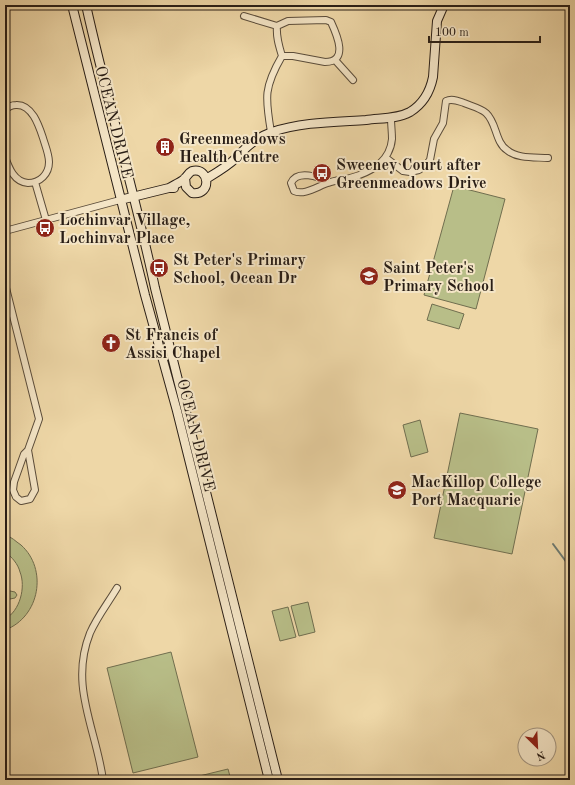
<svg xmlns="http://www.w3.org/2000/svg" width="575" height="785" font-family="'Old Standard TT',serif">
<rect width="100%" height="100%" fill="#eed7a7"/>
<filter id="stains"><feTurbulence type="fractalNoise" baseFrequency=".005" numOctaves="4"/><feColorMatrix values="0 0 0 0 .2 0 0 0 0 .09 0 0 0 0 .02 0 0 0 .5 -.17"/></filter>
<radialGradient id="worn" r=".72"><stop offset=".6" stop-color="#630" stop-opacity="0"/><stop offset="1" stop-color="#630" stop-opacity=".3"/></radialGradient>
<!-- green -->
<path fill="#b8be88" stroke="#706e4f" d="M454,186L505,199L476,309L424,295Z
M432,304L464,314L459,329L427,320Z
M460,413L538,429L512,554L434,538Z
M420,420L428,452L411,457L403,425Z
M5,535C12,537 15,541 21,545C48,569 40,617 5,630V619C20,611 26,587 20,572C18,564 12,557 5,552Z
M5,590L15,592L17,595L15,598L5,600Z
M308,602L315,632L299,636L291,606Z
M288,607L296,637L280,641L272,611Z
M171,652L198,757L133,773L107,668Z
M228,769L231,780H183Z"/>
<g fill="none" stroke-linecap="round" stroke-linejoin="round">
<!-- stream -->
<path stroke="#6d7a71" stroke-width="2" d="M553,544L570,567"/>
<defs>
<path id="street" d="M244,16L277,26
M335,60L353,80
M5,110C8,107 12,105 16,105C32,104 39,126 43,138C45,145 49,154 49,162C49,174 40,183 28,183C14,182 9,168 5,157
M271,132C265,97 264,87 282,56C279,46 276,37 277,26L288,21L326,20L331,22C337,35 349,62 325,62L293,56H282
M386,158L403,171L410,172L419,170L425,166L430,160L434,139L443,123L446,101C452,98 458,101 464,103C471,106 480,108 486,113C497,123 495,142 507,150C517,159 536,157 548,158
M35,182L46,220
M329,182C319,177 297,169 291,183L294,191C304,196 318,186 328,183C335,180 343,180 350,178C369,173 390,162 392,139C392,132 391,125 391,118
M5,231L120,200
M5,284L39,419L28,450L24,454L14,482L13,490L16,497L21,501L30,499L35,490L28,450
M103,780C96,728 69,686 90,633C97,617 108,603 117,588"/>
<path id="secondary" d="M72,5L145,295L177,411L269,780
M86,5C107,100 135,193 155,288L278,780
M206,179C216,173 228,166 236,158C247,146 256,138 272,132C301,122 335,122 366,120C380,118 397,119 410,112C423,104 430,92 433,77L437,21L444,5
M169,188C174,185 179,183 183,180C187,177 188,173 192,171C209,166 213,196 192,193L186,187L185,178
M120,200L169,188H174"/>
</defs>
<!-- street casing -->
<use href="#street" stroke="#5a4c3a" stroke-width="8"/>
<!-- secondary casing -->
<use href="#secondary" stroke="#291e16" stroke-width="10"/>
<!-- street -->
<use href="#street" stroke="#f4e5c6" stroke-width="6"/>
<!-- secondary -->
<use href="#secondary" stroke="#f4e5c6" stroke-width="8"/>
</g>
<!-- icons -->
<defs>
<symbol id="building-disc" viewBox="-11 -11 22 22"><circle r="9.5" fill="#8f2418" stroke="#f4e5c6"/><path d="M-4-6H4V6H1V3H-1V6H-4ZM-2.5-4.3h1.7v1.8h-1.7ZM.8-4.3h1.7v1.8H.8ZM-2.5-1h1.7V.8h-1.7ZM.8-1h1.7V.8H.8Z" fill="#fff"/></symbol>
<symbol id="bus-disc" viewBox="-11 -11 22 22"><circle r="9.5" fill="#8f2418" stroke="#f4e5c6"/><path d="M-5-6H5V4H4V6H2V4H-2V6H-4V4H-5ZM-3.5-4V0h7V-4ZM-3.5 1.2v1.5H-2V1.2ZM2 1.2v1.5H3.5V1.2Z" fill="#fff"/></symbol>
<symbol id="school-disc" viewBox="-11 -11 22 22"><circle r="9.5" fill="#8f2418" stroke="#f4e5c6"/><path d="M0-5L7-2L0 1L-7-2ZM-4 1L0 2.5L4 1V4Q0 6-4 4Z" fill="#fff"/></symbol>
<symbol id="church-disc" viewBox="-11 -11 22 22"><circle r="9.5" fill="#8f2418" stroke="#f4e5c6"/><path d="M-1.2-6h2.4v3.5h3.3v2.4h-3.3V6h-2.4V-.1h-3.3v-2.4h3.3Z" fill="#fff"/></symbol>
</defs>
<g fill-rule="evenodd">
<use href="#building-disc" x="154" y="136" width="22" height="22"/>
<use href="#bus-disc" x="311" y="162" width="22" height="22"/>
<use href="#bus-disc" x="34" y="217" width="22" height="22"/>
<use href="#bus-disc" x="148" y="257" width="22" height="22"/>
<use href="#school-disc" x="358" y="265" width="22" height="22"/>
<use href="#church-disc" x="100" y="332" width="22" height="22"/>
<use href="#school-disc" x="386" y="479" width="22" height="22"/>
</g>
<g text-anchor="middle" stroke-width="4" stroke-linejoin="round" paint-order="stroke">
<!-- street labels -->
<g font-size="16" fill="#291e16" stroke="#f4e5c6">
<text transform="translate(115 122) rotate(76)" y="6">OCEAN DRIVE</text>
<text transform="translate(197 435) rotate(76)" y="6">OCEAN DRIVE</text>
</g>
<!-- poi labels -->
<g font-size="16" font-weight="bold" fill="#291e16" stroke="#f4e5c6" text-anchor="start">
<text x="179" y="144">Greenmeadows<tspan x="179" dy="18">Health Centre</tspan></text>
<text x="336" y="170">Sweeney Court after<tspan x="336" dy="18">Greenmeadows Drive</tspan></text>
<text x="59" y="225">Lochinvar Village,<tspan x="59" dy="18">Lochinvar Place</tspan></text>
<text x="173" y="265">St Peter's Primary<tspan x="173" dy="18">School, Ocean Dr</tspan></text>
<text x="383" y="273">Saint Peter's<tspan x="383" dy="18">Primary School</tspan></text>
<text x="125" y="340">St Francis of<tspan x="125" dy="18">Assisi Chapel</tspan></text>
<text x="411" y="487">MacKillop College<tspan x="411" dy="18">Port Macquarie</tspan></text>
</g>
</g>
<!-- margin -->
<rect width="575" height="785" fill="none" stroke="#eed7a7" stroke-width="20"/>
<rect x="6" y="6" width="563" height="773" fill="none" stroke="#291e16" stroke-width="2"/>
<rect x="10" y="10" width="555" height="765" fill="none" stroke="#291e16"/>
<!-- north arrow -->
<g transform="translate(537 747) rotate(156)"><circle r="19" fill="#f4e5c6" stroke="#a39580"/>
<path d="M0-3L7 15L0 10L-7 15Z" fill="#8f2418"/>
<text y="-6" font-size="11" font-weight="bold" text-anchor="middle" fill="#291e16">N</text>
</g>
<!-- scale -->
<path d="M429 36v6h111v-6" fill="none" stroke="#291e16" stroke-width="2"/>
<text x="435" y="36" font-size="12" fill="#291e16" stroke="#f4e5c6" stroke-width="3" paint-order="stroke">100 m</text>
<rect width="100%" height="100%" filter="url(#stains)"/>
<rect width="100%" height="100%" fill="url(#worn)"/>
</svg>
